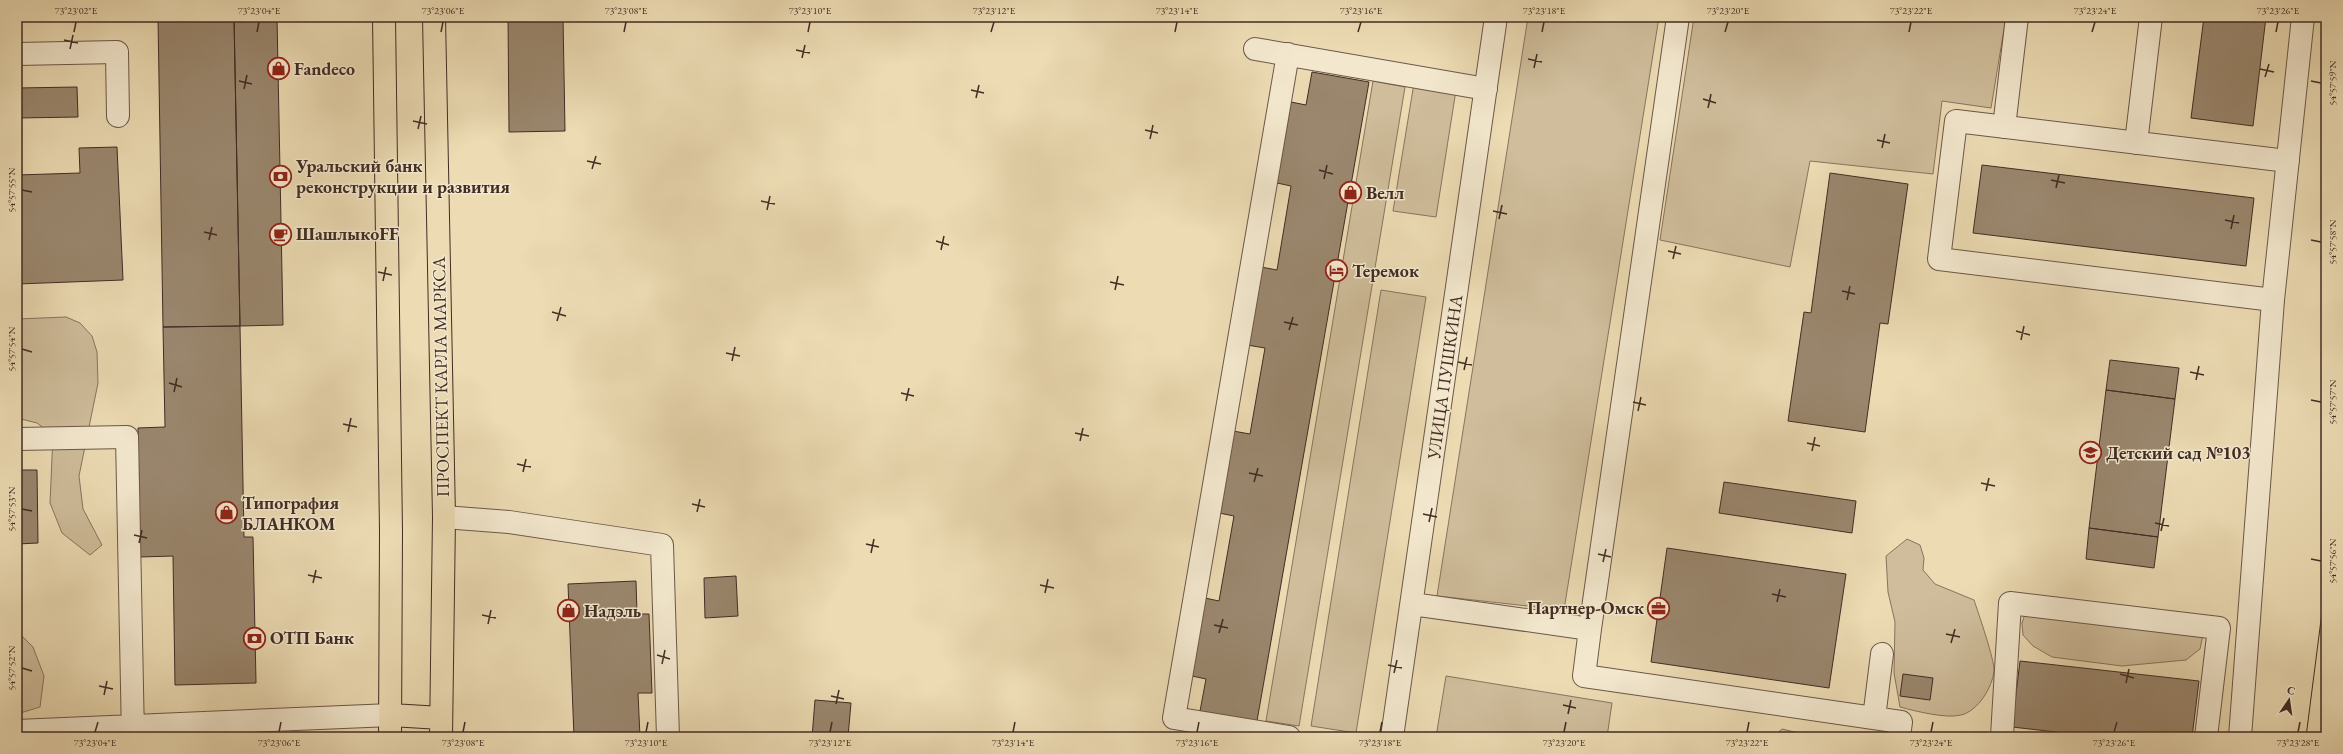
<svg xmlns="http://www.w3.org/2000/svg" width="2343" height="754" font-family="'EB Garamond',serif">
<rect width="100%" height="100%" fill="#ecdbb3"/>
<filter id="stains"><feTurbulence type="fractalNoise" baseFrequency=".005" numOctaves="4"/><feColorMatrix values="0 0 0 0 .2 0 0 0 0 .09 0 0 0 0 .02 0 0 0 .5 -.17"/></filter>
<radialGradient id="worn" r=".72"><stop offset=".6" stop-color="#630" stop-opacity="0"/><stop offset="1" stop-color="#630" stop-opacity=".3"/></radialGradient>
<!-- green -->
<path fill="#cfbd9b" stroke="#887460" d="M1528,17H1659L1564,610L1437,596Z
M1694,17H2006L1991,108L1942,101L1933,174L1810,161L1790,267L1660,240Z
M1373,81L1405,87L1299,726L1266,721Z
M1414,83L1456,90L1436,217L1393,211Z
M1381,290L1426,297L1356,733L1311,726Z
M66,317L80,323L92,336L97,352L98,383L79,476L83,509L102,545L90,555L62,533L50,503L53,435L37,423L17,418V319Z
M1907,539L1920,545L1924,558L1923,570L1935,584L1974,600C1978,612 1995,661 1994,671C1992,688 1978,711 1961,715C1946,719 1915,711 1900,707L1894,673L1895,622L1888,592L1886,556Z
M2026,611L2204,630L2200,649L2186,660L2122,666L2052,657L2033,646L2023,635L2022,623Z
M17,631L33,647L44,676L40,707L17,714Z
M1446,676L1612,703L1607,737H1436Z
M1782,729L1815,737H1773Z
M1957,733L1979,737H1929L1939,734Z"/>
<!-- building -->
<path fill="#9a876e" stroke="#412c24" d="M158,17H234L240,326L163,327Z
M234,17H277L283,325L240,326Z
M508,17H563L565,131L509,132Z
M2204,17H2266L2253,126L2191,118Z
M1312,72L1369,82L1257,721L1200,711L1206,679L1192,676L1205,598L1219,601L1234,516L1219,513L1233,431L1250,434L1265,348L1247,345L1261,267L1277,270L1291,186L1277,183L1291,102L1306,105Z
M77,87L78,117L17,118V88Z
M117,147L123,280L17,284V175L80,173L79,148Z
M1982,165L2254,198L2246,266L1973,233Z
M1830,173L1908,184L1888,324L1880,323L1865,432L1788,421L1804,312L1811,313Z
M240,326L244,537H253L256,683L175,685L173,556L140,557L138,428L165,427L163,327Z
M2110,360L2179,368L2175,399L2106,390Z
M2106,390L2175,399L2158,537L2089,528Z
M17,470H37L38,543L17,544Z
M1724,482L1856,501L1852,533L1719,513Z
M2089,528L2158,537L2154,568L2086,559Z
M1667,548L1846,574L1829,688L1651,662Z
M736,576L738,616L705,618L704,578Z
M636,581L637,614H649L652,693H638L640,737H574L568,584Z
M2020,661L2199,681L2192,737H2100L2012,727Z
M1903,674L1933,678L1930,700L1900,696Z
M815,700L851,703L848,737H812Z"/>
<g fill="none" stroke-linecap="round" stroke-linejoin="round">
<defs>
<path id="minor" d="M1255,49L1486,89
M17,54L117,52L118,116
M1288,54L1174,718L1289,737
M2004,127L2017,17
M2136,143L2151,17
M2273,300L1939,259L1956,121L2288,161
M17,439L127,437L133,737
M444,517L509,522L662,545L668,737
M1412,604L1590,629L1678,17
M1590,629L1584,676L1901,722L1899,737
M1874,718L1882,654
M17,731L391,715
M2002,736L2010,603L2219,628L2206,737
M1392,737L1496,17
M2240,737L2273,300L2303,17"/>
<path id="major" d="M384,17L391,532L390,737
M434,17L444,517L441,737
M391,715L441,718"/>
</defs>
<!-- minor casing -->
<use href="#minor" stroke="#6c5848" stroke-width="24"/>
<!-- major casing -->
<use href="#major" stroke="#412c24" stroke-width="24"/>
<!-- minor -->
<use href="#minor" stroke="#f3e8ce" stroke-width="22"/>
<!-- major -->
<use href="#major" stroke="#ecdbb3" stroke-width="22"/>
<!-- tram -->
<path stroke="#412c24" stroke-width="1" d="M2306,737L2326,581"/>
</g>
<!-- ticks -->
<path fill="none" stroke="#412c24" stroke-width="1.5" d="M74,32L76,22M257,32L259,22M441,32L443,22M624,32L626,22M808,32L810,22M991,32L994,22M1175,32L1177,22M1358,32L1361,22M1542,32L1544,22M1725,32L1728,22M1909,32L1911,22M2092,32L2095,22M2276,32L2278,22M64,40L78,43M70,49L73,35M796,50L810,53M802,58L805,45M1528,59L1542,62M1534,68L1537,54M2260,69L2274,72M2265,77L2269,64M239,81L252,84M2311,81L2321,83M244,89L247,75M971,90L984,93M976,98L979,85M1703,99L1716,103M1708,108L1711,94M413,121L427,124M418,129L421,116M1145,130L1158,133M1150,139L1153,125M1877,140L1890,143M1882,148L1885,134M587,161L601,164M592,169L596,156M1319,170L1333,174M1324,179L1327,165M2051,180L2065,183M2056,188L2059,175M22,190L32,192M761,201L775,204M767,210L770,196M1493,211L1507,214M1499,219L1502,205M2225,220L2239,223M2231,229L2234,215M204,232L217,235M209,240L212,227M2311,240L2321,242M936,241L949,245M941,250L944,236M1668,251L1681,254M1673,259L1676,246M378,272L392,275M383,281L386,267M1110,282L1124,285M1115,290L1118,276M1842,291L1855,294M1847,300L1850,286M552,312L566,316M557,321L561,307M1284,322L1298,325M1289,330L1293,317M2016,331L2030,335M2021,340L2024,326M22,349L32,352M726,353L740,356M732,361L735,347M1458,362L1472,365M1464,370L1467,357M2190,372L2204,375M2196,380L2199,366M169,383L182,387M174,392L177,378M901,393L914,396M2311,400L2321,402M906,401L909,388M1633,402L1646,405M1638,411L1641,397M343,424L357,427M348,432L351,418M1075,433L1089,436M1080,441L1083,428M1807,443L1820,446M1812,451L1815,437M517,464L531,467M523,472L526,459M1249,473L1263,476M1254,482L1258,468M1981,483L1995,486M1986,491L1989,478M692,504L705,507M22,509L32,511M697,512L700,499M1423,514L1437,517M1429,522L1432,508M2155,523L2169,526M2161,531L2164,518M134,535L147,538M139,543L142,530M866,544L879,547M871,553L874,539M1598,554L1611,557M2311,559L2321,561M1603,562L1606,549M308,575L322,578M313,583L316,570M1040,585L1054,588M1045,593L1048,579M1772,594L1786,597M1777,602L1780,589M482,615L496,618M488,624L491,610M1214,625L1228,628M1219,633L1223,619M1946,634L1960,637M1951,643L1955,629M657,655L670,659M662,664L665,650M1388,665L1402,668M22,668L32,671M1394,673L1397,660M2120,674L2134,678M2126,683L2129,669M99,686L113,689M104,695L107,681M831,696L844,699M836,704L839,690M1563,705L1576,708M1568,714L1571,700M95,732L98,722M279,732L281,722M463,732L465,722M646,732L648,722M830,732L832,722M1013,732L1015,722M1197,732L1199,722M1380,732L1382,722M1564,732L1566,722M1747,732L1749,722M1931,732L1933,722M2114,732L2117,722M2298,732L2300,722"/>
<!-- icons -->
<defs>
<symbol id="shop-ring" viewBox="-11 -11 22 22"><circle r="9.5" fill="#f3e8ce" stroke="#8f2418" stroke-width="1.5"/><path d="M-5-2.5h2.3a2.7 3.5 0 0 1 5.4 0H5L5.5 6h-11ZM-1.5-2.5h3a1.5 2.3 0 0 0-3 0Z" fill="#8f2418"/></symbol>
<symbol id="bank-ring" viewBox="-11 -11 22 22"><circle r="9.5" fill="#f3e8ce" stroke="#8f2418" stroke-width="1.5"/><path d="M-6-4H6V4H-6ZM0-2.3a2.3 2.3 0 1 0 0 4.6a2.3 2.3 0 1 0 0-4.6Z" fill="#8f2418"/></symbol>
<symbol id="cafe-ring" viewBox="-11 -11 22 22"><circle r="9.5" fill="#f3e8ce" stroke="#8f2418" stroke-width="1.5"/><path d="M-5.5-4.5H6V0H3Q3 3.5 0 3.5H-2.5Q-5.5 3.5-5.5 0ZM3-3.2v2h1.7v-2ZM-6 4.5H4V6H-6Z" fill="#8f2418"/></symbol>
<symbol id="hotel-ring" viewBox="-11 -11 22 22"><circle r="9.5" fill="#f3e8ce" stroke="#8f2418" stroke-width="1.5"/><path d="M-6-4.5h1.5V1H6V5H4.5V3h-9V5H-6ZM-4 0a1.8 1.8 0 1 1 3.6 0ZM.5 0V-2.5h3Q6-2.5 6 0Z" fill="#8f2418"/></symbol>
<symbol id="school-ring" viewBox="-11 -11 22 22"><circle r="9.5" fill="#f3e8ce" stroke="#8f2418" stroke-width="1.5"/><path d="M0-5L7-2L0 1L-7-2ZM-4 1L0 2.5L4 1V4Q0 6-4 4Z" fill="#8f2418"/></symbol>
<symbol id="office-ring" viewBox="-11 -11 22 22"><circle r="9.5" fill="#f3e8ce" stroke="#8f2418" stroke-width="1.5"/><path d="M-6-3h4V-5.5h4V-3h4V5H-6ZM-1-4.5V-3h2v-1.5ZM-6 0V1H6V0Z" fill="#8f2418"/></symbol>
</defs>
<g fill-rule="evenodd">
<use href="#shop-ring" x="266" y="56" width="25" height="25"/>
<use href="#bank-ring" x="268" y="164" width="25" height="25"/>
<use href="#shop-ring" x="1338" y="180" width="25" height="25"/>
<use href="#cafe-ring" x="268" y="222" width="25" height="25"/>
<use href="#hotel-ring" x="1324" y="258" width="25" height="25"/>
<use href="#school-ring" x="2078" y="440" width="25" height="25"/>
<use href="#shop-ring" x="214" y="500" width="25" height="25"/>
<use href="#office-ring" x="1646" y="596" width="25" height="25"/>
<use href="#shop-ring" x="556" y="598" width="25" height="25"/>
<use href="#bank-ring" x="242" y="626" width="25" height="25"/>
</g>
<g text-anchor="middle" stroke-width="3" stroke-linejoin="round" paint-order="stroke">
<!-- poi labels -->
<g font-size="18" font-weight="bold" fill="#412c24" stroke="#f3e8ce" text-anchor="start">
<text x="294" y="75">Fandeco</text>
<text x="296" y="172">Уральский банк<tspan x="296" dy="21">реконструкции и развития</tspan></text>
<text x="1366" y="199">Велл</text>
<text x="296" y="240">ШашлыкoFF</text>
<text x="1352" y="277">Теремок</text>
<text x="2106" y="459">Детский сад №103</text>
<text x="242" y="509">Типография<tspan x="242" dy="21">БЛАНКОМ</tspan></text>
<text x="1644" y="614" text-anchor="end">Партнер-Омск</text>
<text x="584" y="617">Надэль</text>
<text x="270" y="644">ОТП Банк</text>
</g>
<!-- street labels -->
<g font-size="18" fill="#412c24" stroke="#f3e8ce">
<text transform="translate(441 377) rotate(-91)" y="6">ПРОСПЕКТ КАРЛА МАРКСА</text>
<text transform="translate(1445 377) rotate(-82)" y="6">УЛИЦА ПУШКИНА</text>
</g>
</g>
<!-- margin -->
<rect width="2343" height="754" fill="none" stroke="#ecdbb3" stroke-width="44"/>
<!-- north arrow -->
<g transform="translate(2289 700) rotate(13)" stroke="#f3e8ce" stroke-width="3" paint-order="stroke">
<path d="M0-3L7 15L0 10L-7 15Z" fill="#412c24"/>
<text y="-6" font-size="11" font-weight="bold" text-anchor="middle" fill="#412c24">С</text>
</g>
<rect x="22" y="22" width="2299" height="710" fill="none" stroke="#412c24" stroke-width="1.5"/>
<g font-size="10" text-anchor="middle" fill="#412c24">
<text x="76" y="14">73°23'02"E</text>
<text x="259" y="14">73°23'04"E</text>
<text x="443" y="14">73°23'06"E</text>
<text x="626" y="14">73°23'08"E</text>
<text x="810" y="14">73°23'10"E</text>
<text x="994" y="14">73°23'12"E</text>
<text x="1177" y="14">73°23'14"E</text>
<text x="1361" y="14">73°23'16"E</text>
<text x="1544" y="14">73°23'18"E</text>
<text x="1728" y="14">73°23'20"E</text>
<text x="1911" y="14">73°23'22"E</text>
<text x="2095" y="14">73°23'24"E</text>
<text x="2278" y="14">73°23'26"E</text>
<text transform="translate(2332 83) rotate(-90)" y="4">54°57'59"N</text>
<text transform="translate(11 190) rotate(-90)" y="4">54°57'55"N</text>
<text transform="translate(2332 242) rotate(-90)" y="4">54°57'58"N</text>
<text transform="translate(11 349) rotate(-90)" y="4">54°57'54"N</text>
<text transform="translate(2332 402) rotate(-90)" y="4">54°57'57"N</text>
<text transform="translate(11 509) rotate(-90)" y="4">54°57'53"N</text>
<text transform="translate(2332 561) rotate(-90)" y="4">54°57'56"N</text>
<text transform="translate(11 668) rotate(-90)" y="4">54°57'52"N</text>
<text x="95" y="746">73°23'04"E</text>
<text x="279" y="746">73°23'06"E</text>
<text x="463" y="746">73°23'08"E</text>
<text x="646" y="746">73°23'10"E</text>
<text x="830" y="746">73°23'12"E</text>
<text x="1013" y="746">73°23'14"E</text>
<text x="1197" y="746">73°23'16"E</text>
<text x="1380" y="746">73°23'18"E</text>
<text x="1564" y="746">73°23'20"E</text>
<text x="1747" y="746">73°23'22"E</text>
<text x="1931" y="746">73°23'24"E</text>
<text x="2114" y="746">73°23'26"E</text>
<text x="2298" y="746">73°23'28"E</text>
</g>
<rect width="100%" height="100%" filter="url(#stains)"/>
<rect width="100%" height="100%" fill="url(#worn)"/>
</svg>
